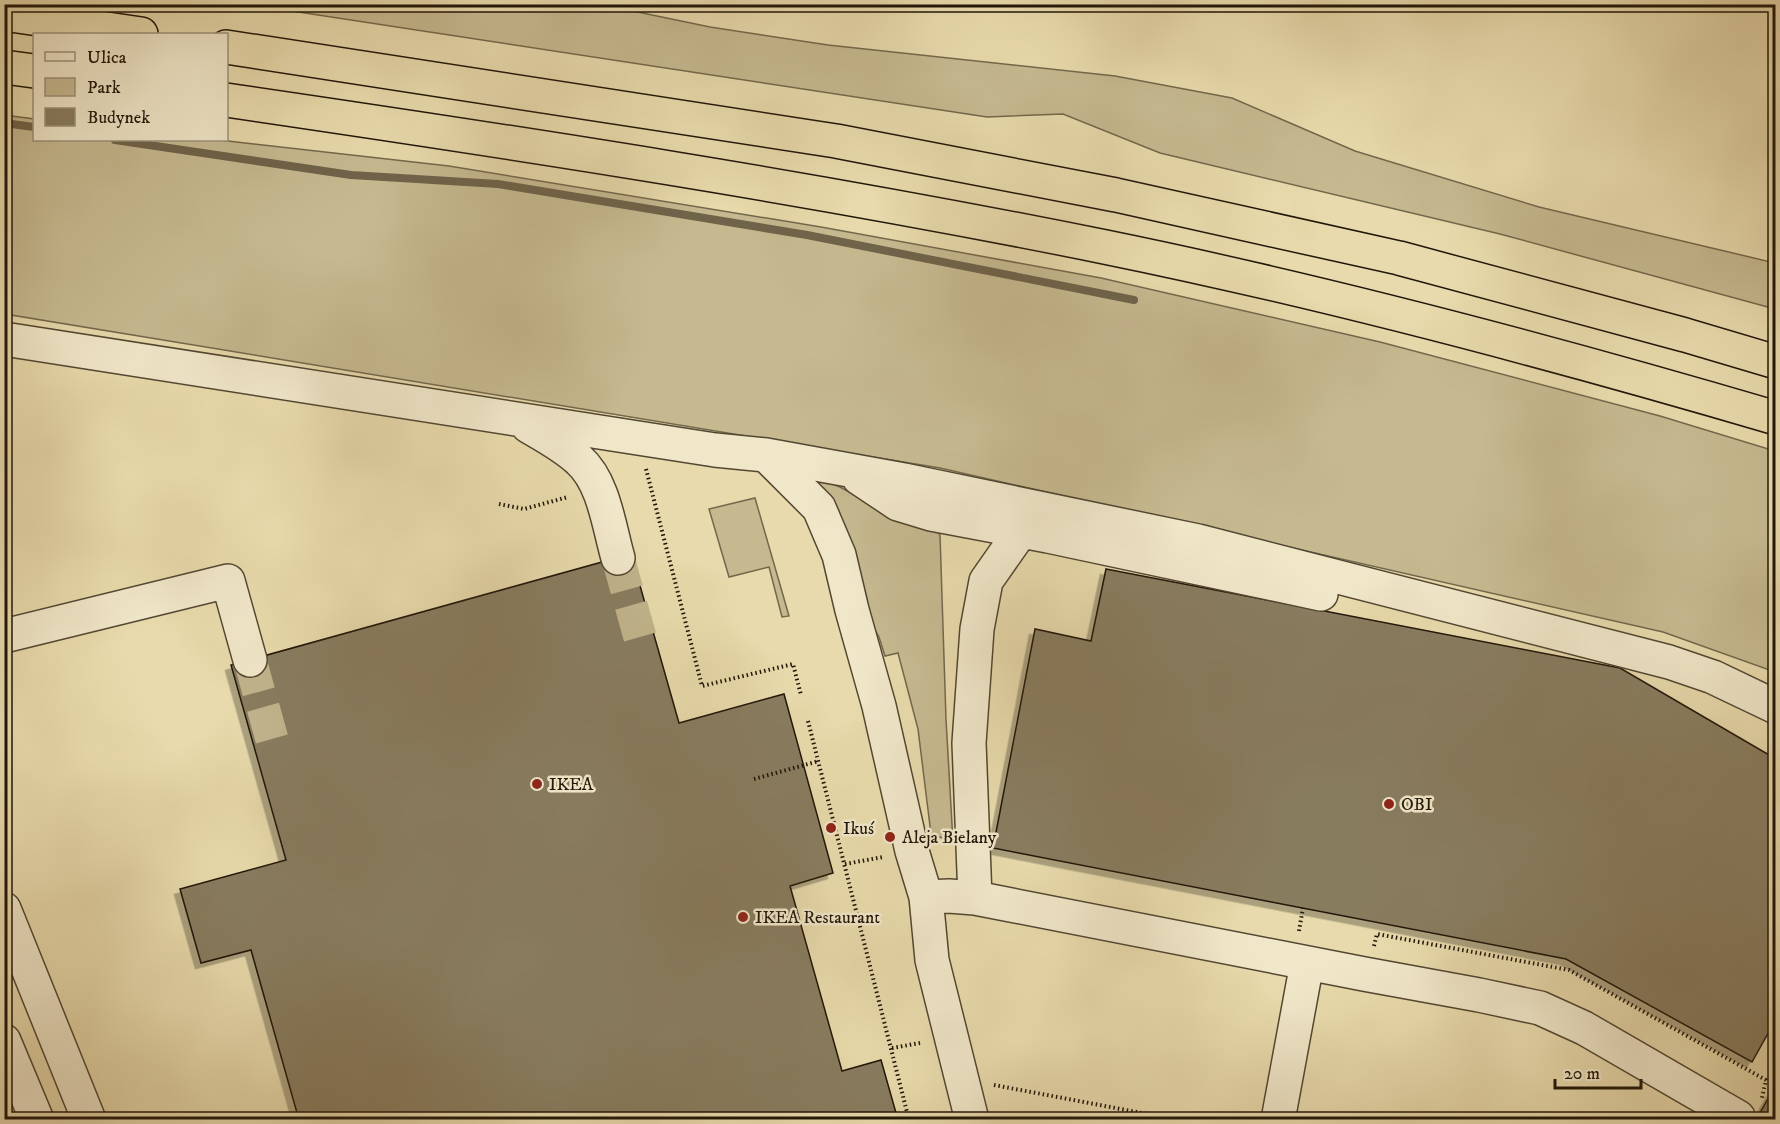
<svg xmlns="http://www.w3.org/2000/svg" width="1780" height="1124" font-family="'IM FELL DW Pica',serif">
<defs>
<filter id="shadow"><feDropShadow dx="-5.5" dy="5.5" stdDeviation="0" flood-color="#0004"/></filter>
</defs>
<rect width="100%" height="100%" fill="#e8daac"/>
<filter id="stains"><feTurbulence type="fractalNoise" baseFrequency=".00333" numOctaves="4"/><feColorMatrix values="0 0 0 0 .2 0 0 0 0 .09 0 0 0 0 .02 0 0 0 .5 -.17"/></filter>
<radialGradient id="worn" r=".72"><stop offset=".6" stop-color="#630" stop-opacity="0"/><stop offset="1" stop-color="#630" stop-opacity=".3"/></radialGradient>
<!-- green -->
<path fill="#c6b990" stroke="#73684c" stroke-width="1.5" d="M253,5H604L710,27L828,45L1115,76L1232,98L1355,151L1539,207L1775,263V309L1500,234L1160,153L1063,114L987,117Z
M4,115L34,119V140H219L449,166L821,227L1101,278L1380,342L1660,416L1775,451V672L1663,632L940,468L5,314Z
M803,477L825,481L840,487L879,508L933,527L940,535L946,719L953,842L931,834L918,729L898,653L885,656L879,637L864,610Z
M755,498L789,616L782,617L769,567L729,577L709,509Z"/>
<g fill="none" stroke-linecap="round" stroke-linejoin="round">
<!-- stream -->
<path stroke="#6f634a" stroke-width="8" d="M4,123L34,127
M115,140L351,175L498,184L807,235L1134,300"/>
</g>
<!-- building -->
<path fill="#887c5e" stroke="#201609" stroke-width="1.5" filter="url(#shadow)" d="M631,554L679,723L784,694L833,873L790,886L842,1071L881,1060L898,1120H299L251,950L201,963L180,889L286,860L231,665Z
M1106,569L1620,668L1776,759V1019L1752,1062L1566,959L993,848L1035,629L1091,641Z
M1776,1085V1120H1760L1761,1111Z"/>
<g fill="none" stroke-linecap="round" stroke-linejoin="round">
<!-- minor-tunnel -->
<path stroke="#c0b38b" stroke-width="33" stroke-dasharray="33 16" stroke-linecap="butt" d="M618,558L643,648
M250,660L273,743"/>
<defs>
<path id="minor" d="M4,339L715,450L766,455L904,480L1198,541L1669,662L1713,677L1776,707
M528,426C545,436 564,446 579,460C604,482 609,527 618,558
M766,455L819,508L839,555L852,610L879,706L912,851L926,897
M859,478L898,504L931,514L1048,536L1321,594
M4,636L228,581L250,660
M975,898L969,743L977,629L986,581L1021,531
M4,909L89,1120
M4,1041L37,1120
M972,1120L932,960L926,897L949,896L975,898L1364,974L1479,995L1540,1008L1584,1028L1738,1117V1120
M1278,1120L1307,963"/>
<path id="highway" d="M4,14L141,34
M226,47L836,141L1116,195L1399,258L1685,335L1776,362
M4,67L34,71
M226,100C520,143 814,188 1105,247C1331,293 1555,353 1776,418"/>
</defs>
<!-- minor casing -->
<use href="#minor" stroke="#524732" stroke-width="36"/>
<!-- highway casing -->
<use href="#highway" stroke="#201609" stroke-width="36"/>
<!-- path -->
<path stroke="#201609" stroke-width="4" stroke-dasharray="1.5 3" stroke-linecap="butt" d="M646,469L702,686L793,664L801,695
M499,504L524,509L568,497
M808,721L909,1120
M754,779L819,761
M845,864L883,857
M1299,931L1303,908
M1374,946L1377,934L1569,970L1766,1080L1762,1098
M892,1048L920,1043
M994,1085L1179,1120"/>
<!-- minor -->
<use href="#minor" stroke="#f0e7c9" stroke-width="33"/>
<!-- highway -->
<use href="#highway" stroke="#e8daac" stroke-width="33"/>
</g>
<!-- markers -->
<g fill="#8f2418" stroke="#f0e7c9" stroke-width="2">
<circle cx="537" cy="784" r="6"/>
<circle cx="1389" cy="804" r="6"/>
<circle cx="831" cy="828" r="6"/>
<circle cx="890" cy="837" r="6"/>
<circle cx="743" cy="917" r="6"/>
</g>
<g text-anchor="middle" stroke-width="5" stroke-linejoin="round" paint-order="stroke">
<!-- poi labels -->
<g font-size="18" fill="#201609" stroke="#f0e7c9" text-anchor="start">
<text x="549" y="790">IKEA</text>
<text x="1401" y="810">OBI</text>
<text x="843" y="834">Ikuś</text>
<text x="902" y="843">Aleja Bielany</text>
<text x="755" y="923">IKEA Restaurant</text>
</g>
</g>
<!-- margin -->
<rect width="1780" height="1124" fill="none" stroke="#e8daac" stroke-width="24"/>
<rect x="6" y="6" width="1768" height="1112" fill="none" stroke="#201609" stroke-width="3"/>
<rect x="12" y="12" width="1756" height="1100" fill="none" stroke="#201609" stroke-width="1.5"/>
<!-- legend -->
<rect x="33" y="33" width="195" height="108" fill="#f0e7c9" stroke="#9d937c" stroke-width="1.5"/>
<rect x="45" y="52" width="30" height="9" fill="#f0e7c9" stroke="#9d937c" stroke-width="1.5"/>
<text x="87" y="63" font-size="18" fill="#201609">Ulica</text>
<rect x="45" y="78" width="30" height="18" fill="#c6b990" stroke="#9d937c" stroke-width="1.5"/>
<text x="87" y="93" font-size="18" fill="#201609">Park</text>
<rect x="45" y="108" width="30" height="18" fill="#887c5e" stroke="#9d937c" stroke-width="1.5"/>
<text x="87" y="123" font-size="18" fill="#201609">Budynek</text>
<!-- scale -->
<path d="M1555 1079v9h86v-9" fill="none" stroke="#201609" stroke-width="3"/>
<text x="1564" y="1079" font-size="18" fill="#201609" stroke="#f0e7c9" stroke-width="4.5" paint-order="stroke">20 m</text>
<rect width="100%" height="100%" filter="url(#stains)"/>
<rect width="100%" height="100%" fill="url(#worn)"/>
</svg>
